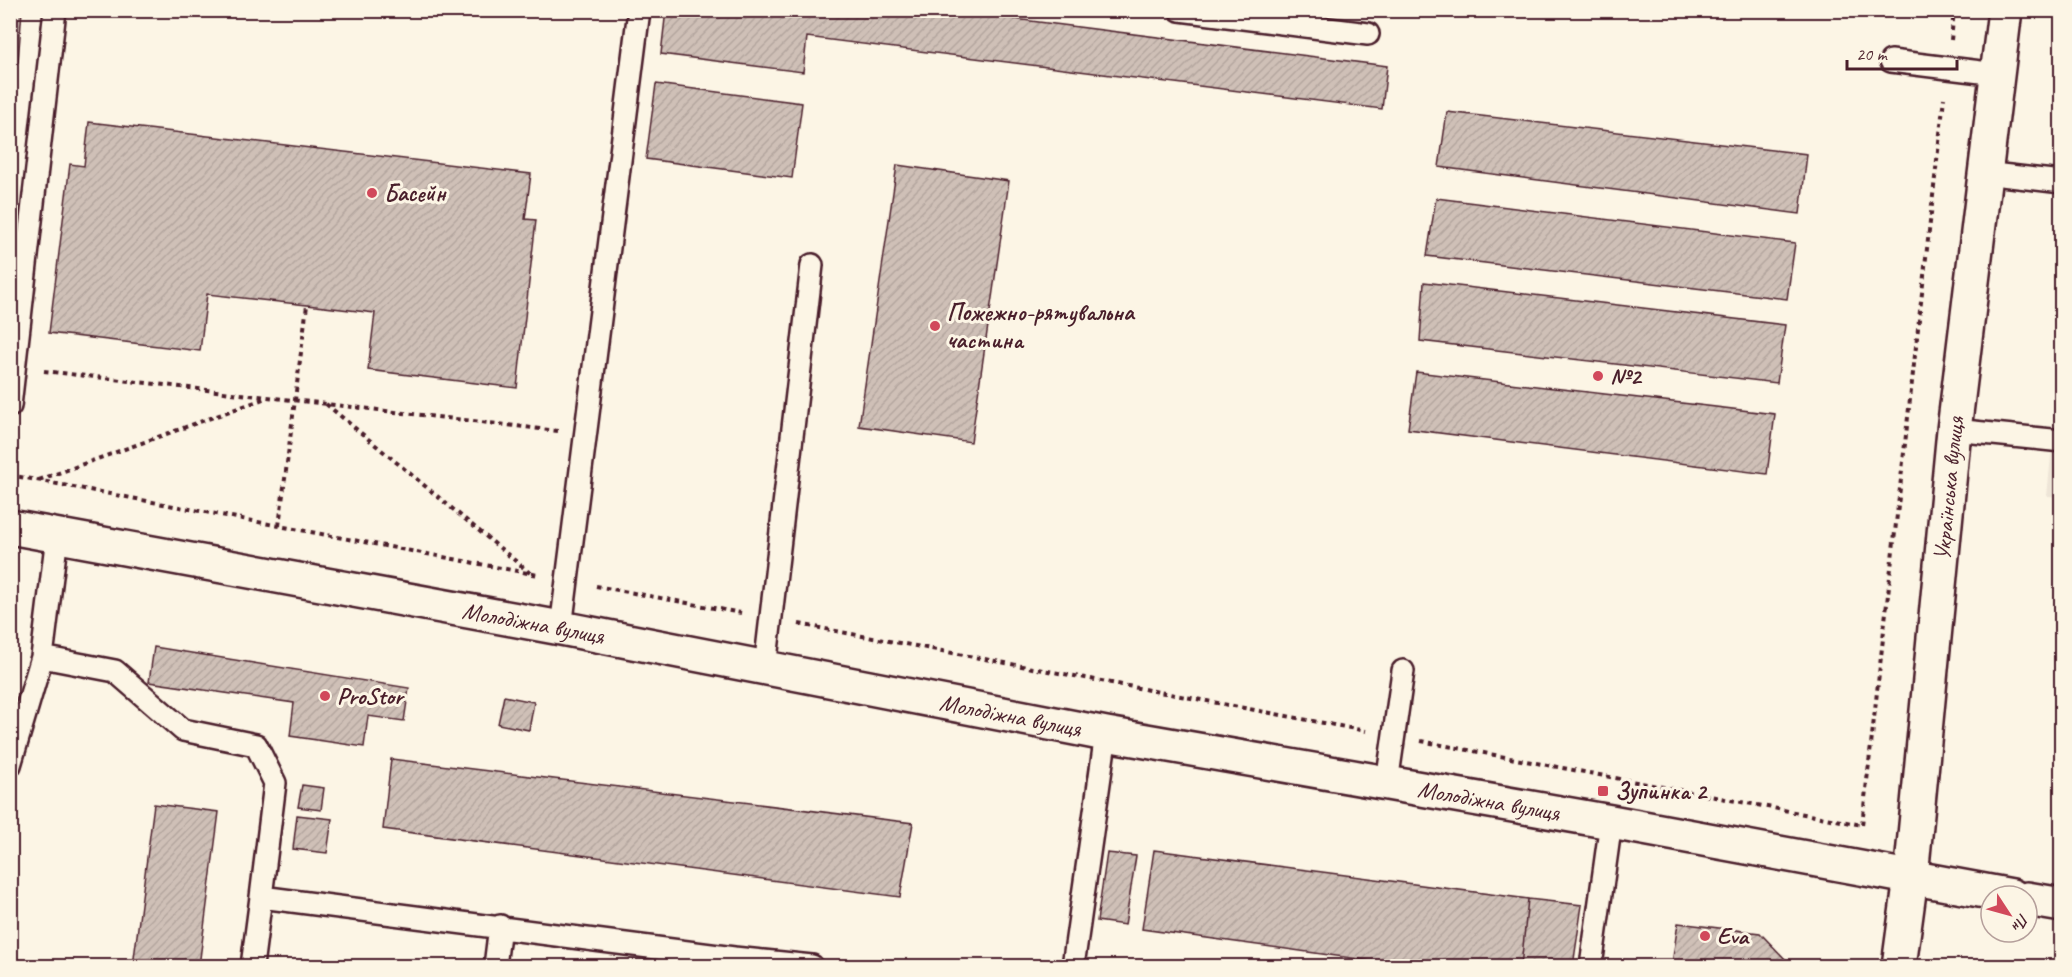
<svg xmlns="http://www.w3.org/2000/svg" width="2072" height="977" font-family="Caveat,sans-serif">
<defs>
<pattern id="building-hatch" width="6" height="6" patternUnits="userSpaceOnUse" patternTransform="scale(1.5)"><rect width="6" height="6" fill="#cfc0b7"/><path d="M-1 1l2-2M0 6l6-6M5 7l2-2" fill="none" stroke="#b3a59e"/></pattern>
</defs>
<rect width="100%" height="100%" fill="#fcf5e5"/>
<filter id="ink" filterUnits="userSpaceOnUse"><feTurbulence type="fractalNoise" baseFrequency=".0167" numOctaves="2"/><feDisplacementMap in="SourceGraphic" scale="12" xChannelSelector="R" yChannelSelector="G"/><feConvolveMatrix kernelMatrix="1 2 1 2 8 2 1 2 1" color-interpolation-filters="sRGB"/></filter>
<g filter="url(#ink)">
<!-- built -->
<path fill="#eee5d7" d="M2061,358V497L2047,496Z"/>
<!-- building -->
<path fill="url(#building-hatch)" stroke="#4a1f2b" stroke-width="1.5" d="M10,10H22L18,62H10Z
M666,10H943L1387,66L1382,109L807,37L803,72L661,54Z
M656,84L802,103L792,178L646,159Z
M1447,112L1807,154L1800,214L1439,167Z
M89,122L531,174L525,219L536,220L517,388L368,370L375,313L307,305L207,294L200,351L49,333L70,164L84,166Z
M897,165L1009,181L971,442L859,426Z
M1436,198L1795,243L1787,299L1427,256Z
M1424,282L1785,325L1777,383L1420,341Z
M1416,372L1775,414L1767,474L1408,429Z
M154,647L409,688L404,721L368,716L364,747L290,736L294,703L149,682Z
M504,696L534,702L529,730L498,724Z
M391,759L913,823L900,897L383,829Z
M302,785L324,788L321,810L298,807Z
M154,804L219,812L199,966H133Z
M297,815L332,819L327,853L293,849Z
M1154,850L1528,899L1521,966H1408L1142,929Z
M1107,853L1136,856L1125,925L1097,921Z
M1528,899L1582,905L1573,966H1521Z
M1678,923L1760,933L1787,961L1786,966H1692L1672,964Z
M381,962L422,966H380Z"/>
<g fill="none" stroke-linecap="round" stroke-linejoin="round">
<defs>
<path id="service" d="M1180,10L1368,34
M1891,61L1997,74
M1984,173L2062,182
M10,406L55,10
M1954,430L2062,441
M57,536L42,657L115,671L183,730L256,745L275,783L261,897L734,958
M561,628L639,10
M765,668L812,265
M10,765L42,657
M1387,783L1403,671
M252,966L261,897
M495,966L500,926
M733,966L734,958L812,966
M1073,966L1106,734
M1591,966L1611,822"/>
<g id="tertiary">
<path id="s1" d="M10,527L561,628L1106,734L1611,822L2012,896"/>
<path d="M2027,899L2062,905"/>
<path id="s2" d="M1899,966L1911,877L1954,430L2005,10"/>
</g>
</defs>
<!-- service casing -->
<use href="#service" stroke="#4a1f2b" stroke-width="26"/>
<!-- tertiary casing -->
<use href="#tertiary" stroke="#4a1f2b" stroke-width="38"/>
<!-- path -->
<path stroke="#4a1f2b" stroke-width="4" stroke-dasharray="4.5 4.5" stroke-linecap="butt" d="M1951,40L1954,10
M44,371L558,431
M326,404L530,573
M10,475L538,575
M39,480L266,398
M279,526L307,305
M596,586L741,613
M799,624L1366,731
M1421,741L1862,825L1944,98"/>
<!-- service -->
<use href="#service" stroke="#fcf5e5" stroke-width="21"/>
<!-- tertiary -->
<use href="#tertiary" stroke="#fcf5e5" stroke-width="33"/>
</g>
</g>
<!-- markers -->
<g fill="#d1495b" stroke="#fcf5e5" stroke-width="2">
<circle cx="372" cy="193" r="6"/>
<circle cx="935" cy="326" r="6"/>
<circle cx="1598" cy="376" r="6"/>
<circle cx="325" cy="696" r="6"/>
<rect x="1597" y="785" width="12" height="12" rx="3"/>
<circle cx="1705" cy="936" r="6"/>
</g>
<g text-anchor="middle" stroke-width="6" stroke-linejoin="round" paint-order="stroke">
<!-- poi labels -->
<g font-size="24" font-weight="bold" fill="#4a1f2b" stroke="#fcf5e5" text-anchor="start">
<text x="384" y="201">Басейн</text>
<text x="947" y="320">Пожежно-рятувальна<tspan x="947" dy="28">частина</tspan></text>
<text x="1610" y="384">№2</text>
<text x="337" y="704">ProStor</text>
<text x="1615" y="799">Зупинка 2</text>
<text x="1717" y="944">Eva</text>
</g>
<!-- street labels -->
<g font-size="24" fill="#4a1f2b" stroke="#fcf5e5">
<text dy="8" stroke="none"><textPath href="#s2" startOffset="480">Українська вулиця</textPath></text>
<text dy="8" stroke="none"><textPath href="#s1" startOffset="532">Молодіжна вулиця</textPath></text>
<text dy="8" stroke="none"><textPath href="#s1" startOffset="1018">Молодіжна вулиця</textPath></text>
<text dy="8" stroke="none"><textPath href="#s1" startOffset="1504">Молодіжна вулиця</textPath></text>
</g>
</g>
<!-- margin -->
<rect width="2072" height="977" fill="none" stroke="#fcf5e5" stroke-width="36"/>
<rect x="18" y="18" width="2036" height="941" fill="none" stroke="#4a1f2b" stroke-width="2" filter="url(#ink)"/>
<!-- north arrow -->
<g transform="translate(2009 914) rotate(126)"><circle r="28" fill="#fcf5e5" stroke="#b59f9b" stroke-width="1.5"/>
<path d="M0-4.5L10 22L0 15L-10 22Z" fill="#d1495b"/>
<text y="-9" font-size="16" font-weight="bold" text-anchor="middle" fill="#4a1f2b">Пн</text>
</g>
<!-- scale -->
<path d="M1847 60v9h110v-9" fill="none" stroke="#4a1f2b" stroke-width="3"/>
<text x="1856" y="60" font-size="18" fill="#4a1f2b" stroke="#fcf5e5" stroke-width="4.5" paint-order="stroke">20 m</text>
</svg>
